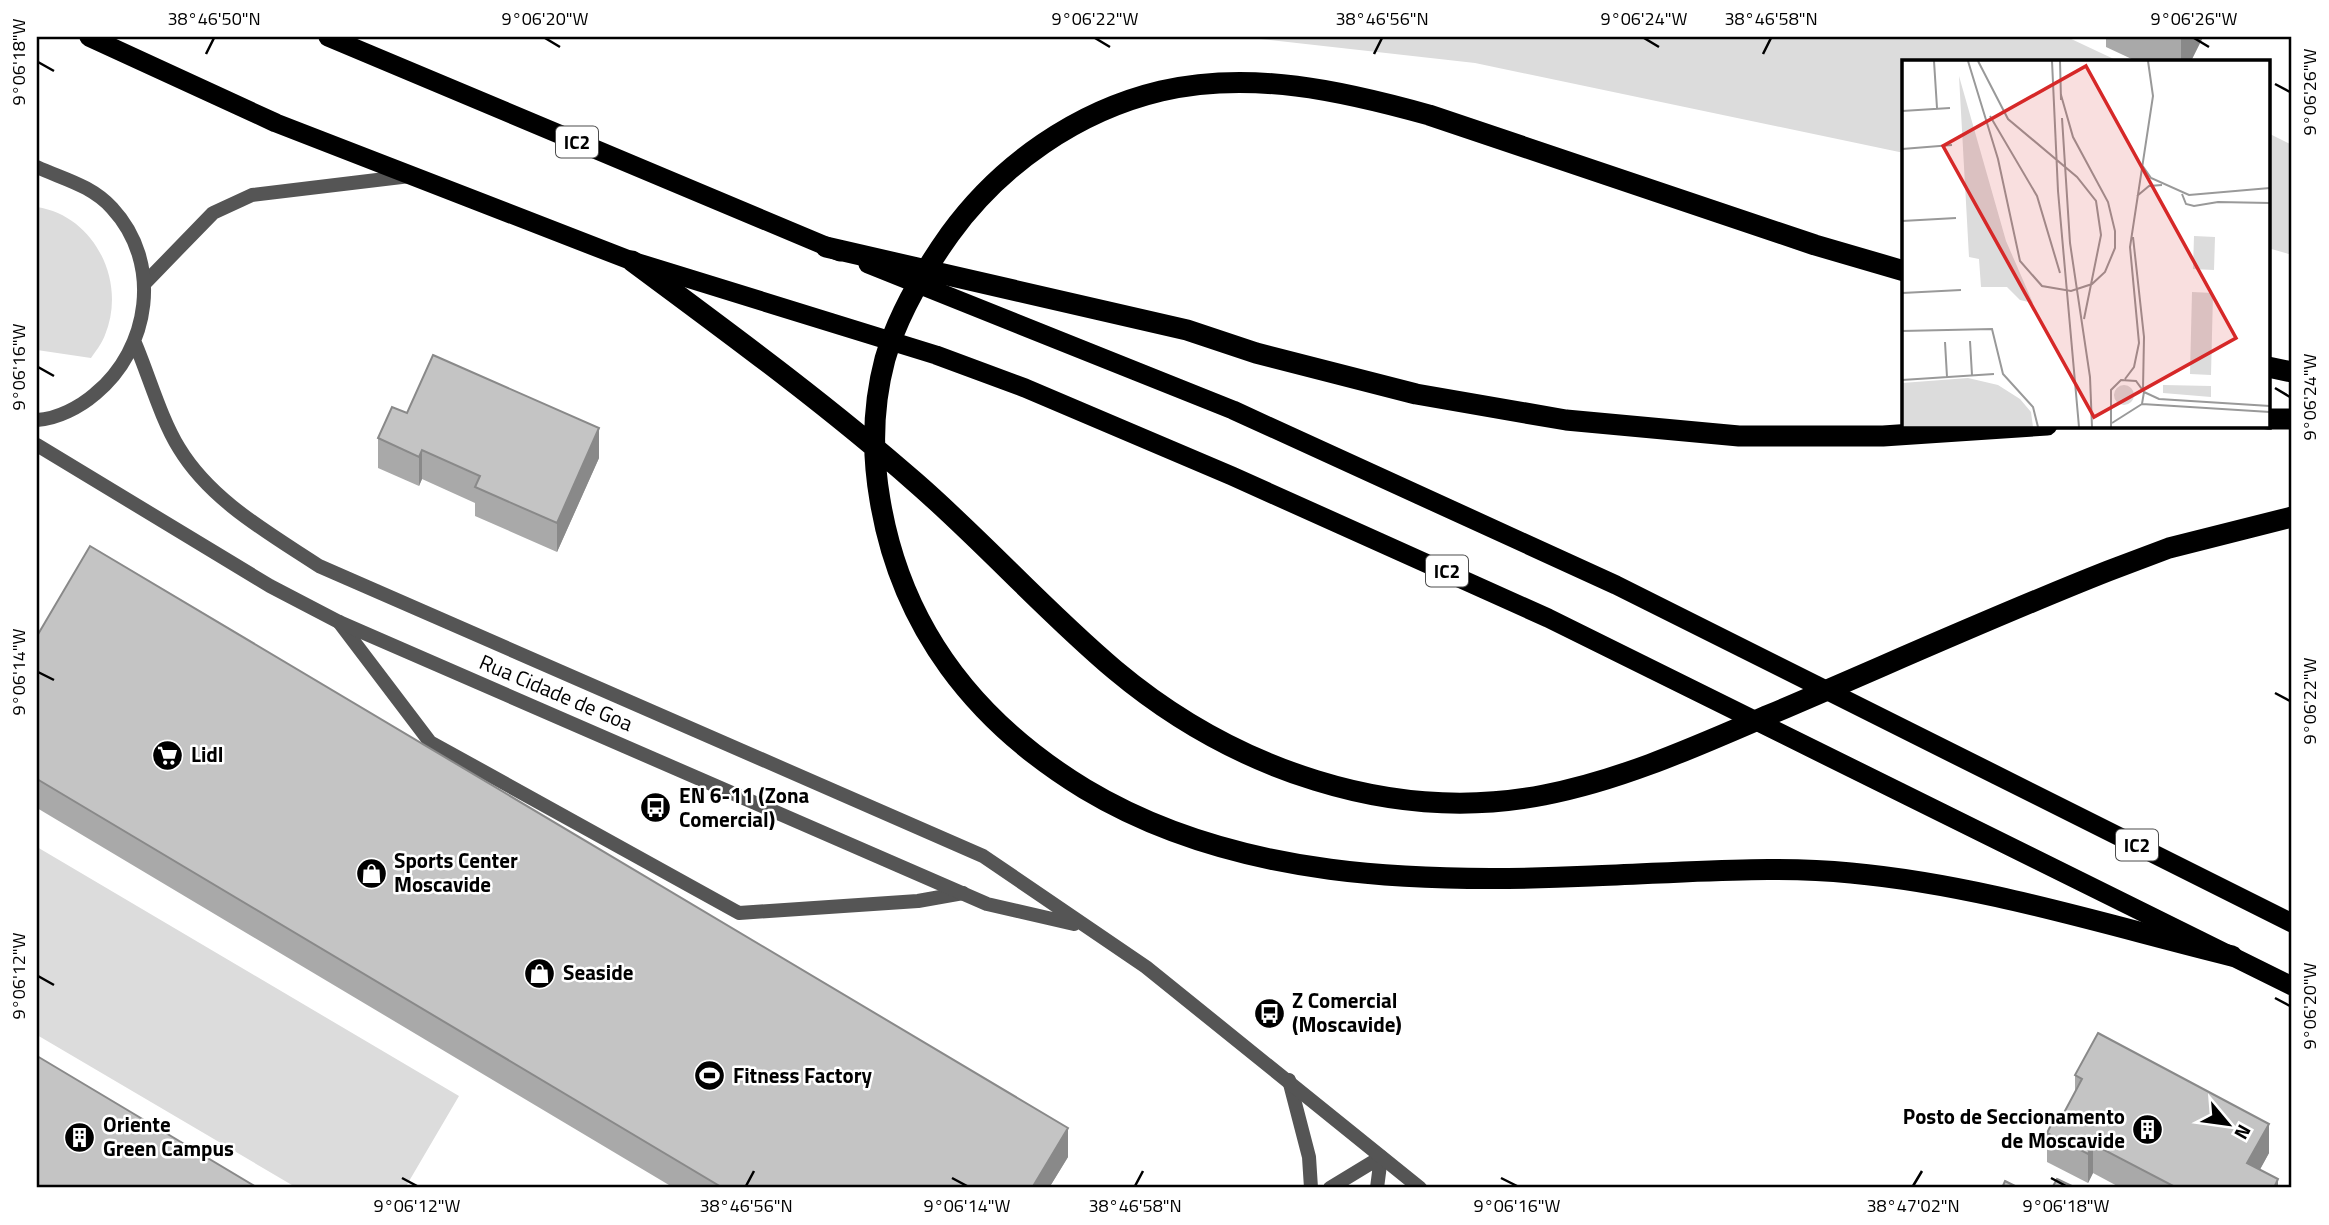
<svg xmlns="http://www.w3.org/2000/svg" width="2329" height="1225" font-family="'Titillium Web',sans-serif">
<rect width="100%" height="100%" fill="#fff"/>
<!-- green -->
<path fill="#dcdcdc" d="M1243,37H2067L2118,61H1904V153L1475,63Z
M2268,133L2292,145V255L2268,248Z
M37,207C95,216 127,282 105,335C102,343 96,351 91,358L37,350Z
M37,847L459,1096L405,1188H297L37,1035Z"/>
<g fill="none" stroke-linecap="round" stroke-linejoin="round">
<!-- service -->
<path stroke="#555" stroke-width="14" d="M145,283L213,213L252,195L410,176
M339,622L430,742L739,913L918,901L963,893"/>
<!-- minor -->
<path stroke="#555" stroke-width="14" d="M1289,1080L1309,1157L1311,1188
M1330,1188L1381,1157
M1377,1188L1381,1157"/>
<!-- tertiary -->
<path stroke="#555" stroke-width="14" d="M37,167C63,179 91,185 112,208C163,263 150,349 95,394C80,407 57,419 37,420
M135,343C149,376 161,419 179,448C211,501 269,533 319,566L983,856L1146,967L1420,1188
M37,445L270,586L339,622L987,904L1074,924"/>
<!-- trunk -->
<path stroke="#000" stroke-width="19" d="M89,37L276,123L632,261L936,355L1025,388L1232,476L1548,618L2292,986
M328,37L840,252
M868,264L1233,410L1616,585L2292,923"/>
<!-- motorway -->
<path stroke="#000" stroke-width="21" d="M826,247L1187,330L1256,353L1416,394L1566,420L1739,436H1883L2047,425
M632,261C729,333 825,403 915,482C984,542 1045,611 1115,670C1232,768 1391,825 1544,795C1622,780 1697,746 1769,715C1882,667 1994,616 2108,571L2169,548L2292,517
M1904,271L1815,245L1429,115C1343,91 1251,70 1161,91C1077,111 1001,164 950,234C923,272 898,314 885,359C873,404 872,454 880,500C901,627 975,722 1085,789C1235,879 1420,884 1591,876C1677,873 1764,865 1851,873C1981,885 2106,925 2232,956
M2268,367L2292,372
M2268,419H2292"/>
</g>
<!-- wall -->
<path fill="#a9a9a9" d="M2106,37H2203L2191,61H2136L2106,47Z
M407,413L599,458L557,552L475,516V503L422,479L419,486L378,468V438Z
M37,636L1068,1157L1049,1188H674L37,808Z
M2075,1075L2269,1153L2260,1169L2278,1188H2121L2093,1173L2088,1183L2047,1162V1133L2058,1124L2075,1092Z"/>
<!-- shaded-wall -->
<path fill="#898989" d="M2181,37H2203L2191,61H2181Z
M599,428V458L557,552V523Z
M422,450V479L419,486V457Z
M2269,1124V1153L2250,1188L2247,1163Z
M1068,1128V1157L1049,1188H1032Z
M2093,1144V1173L2088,1183V1154Z
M2278,1179V1188H2274Z"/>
<!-- building -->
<path fill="#c4c4c4" stroke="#898989" stroke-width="2" d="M433,355L599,428L557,523L475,487L480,476L422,450L419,457L378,438L392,407L407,413Z
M90,546L1068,1128L1032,1188H723L37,779V636Z
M2098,1033L2269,1124L2247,1163L2278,1179L2274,1188H2177L2093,1144L2088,1154L2047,1133L2053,1121L2058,1124L2082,1079L2075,1075Z
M37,1056L258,1188H37Z
M2057,1179L2076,1188H2052Z
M2005,1181L2019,1188H2002Z"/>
<!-- ticks -->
<path fill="none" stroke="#000" stroke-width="2.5" d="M545,38L560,47M1095,38L1110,47M1644,38L1659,47M2194,38L2209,47M206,54L214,38M1374,54L1382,38M1763,54L1771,38M38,62L54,71M2275,84L2290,92M38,367L54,376M2275,388L2290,397M38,672L54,680M2275,693L2290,701M38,976L54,985M2275,998L2290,1006M402,1178L417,1186M952,1178L967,1186M1501,1178L1517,1186M2051,1178L2066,1186M746,1186L754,1171M1135,1186L1143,1171M1913,1186L1922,1171"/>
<!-- icons -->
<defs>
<symbol id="supermarket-disc" viewBox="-11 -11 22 22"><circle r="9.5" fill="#000" stroke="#fff"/><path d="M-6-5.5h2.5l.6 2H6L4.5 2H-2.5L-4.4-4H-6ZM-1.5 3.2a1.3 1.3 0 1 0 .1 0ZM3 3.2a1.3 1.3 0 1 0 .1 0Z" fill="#fff"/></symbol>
<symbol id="bus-disc" viewBox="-11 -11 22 22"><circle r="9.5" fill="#000" stroke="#fff"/><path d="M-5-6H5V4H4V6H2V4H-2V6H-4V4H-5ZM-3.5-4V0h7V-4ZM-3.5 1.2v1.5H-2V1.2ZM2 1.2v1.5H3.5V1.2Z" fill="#fff"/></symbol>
<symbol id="shop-disc" viewBox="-11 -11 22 22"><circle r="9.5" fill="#000" stroke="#fff"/><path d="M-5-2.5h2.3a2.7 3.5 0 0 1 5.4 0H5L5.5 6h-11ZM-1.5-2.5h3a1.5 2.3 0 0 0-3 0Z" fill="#fff"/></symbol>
<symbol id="stadium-disc" viewBox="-11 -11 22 22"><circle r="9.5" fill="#000" stroke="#fff"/><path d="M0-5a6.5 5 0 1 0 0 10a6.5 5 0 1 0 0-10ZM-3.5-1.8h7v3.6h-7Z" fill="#fff"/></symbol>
<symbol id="building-disc" viewBox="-11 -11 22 22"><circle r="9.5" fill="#000" stroke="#fff"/><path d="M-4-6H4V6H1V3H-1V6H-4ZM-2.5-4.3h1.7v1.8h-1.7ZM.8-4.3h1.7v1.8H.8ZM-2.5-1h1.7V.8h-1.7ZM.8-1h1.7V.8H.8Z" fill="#fff"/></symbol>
</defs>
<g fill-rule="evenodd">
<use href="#supermarket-disc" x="150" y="738" width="35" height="35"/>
<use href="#bus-disc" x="638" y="790" width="35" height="35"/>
<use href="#shop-disc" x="354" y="856" width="35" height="35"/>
<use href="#shop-disc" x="522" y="956" width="35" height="35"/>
<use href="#bus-disc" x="1252" y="996" width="35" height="35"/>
<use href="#stadium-disc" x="692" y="1058" width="35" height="35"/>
<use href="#building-disc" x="2130" y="1112" width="35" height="35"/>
<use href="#building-disc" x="62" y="1120" width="35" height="35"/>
</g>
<g text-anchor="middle" stroke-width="5" stroke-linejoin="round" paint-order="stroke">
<!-- shield labels -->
<g fill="#fff" stroke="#4c4c4c" stroke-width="2">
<rect x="556" y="126.5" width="42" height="31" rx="5"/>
<rect x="1426" y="555.5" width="42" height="31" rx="5"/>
<rect x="2116" y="829.5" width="42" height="31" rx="5"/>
</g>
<g font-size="19" font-weight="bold" fill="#000">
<text x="577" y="149">IC2</text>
<text x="1447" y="578">IC2</text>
<text x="2137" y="852">IC2</text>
</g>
<!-- street labels -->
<g font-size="21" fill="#000" stroke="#fff">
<text transform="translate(556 693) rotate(23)" y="7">Rua Cidade de Goa</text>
</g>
<!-- poi labels -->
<g font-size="21" font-weight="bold" fill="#000" stroke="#fff" text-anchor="start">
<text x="191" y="762">Lidl</text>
<text x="679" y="803">EN 6-11 (Zona<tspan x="679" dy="24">Comercial)</tspan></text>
<text x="394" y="868">Sports Center<tspan x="394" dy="24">Moscavide</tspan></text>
<text x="563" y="980">Seaside</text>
<text x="1292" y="1008">Z Comercial<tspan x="1292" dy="24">(Moscavide)</tspan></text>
<text x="733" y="1083">Fitness Factory</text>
<text x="2125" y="1124" text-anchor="end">Posto de Seccionamento<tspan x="2125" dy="24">de Moscavide</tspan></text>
<text x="103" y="1132">Oriente<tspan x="103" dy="24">Green Campus</tspan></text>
</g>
</g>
<!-- overview -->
<g transform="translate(1902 60)">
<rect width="368" height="368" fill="#fff"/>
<path d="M57,16L104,181L131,243L118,240L105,227H79L77,199L67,197ZM292,176L313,177L312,210L291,209ZM290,232L311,233L309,315L288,314ZM66,318L96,325L118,339L129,352L131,367H0V323ZM212 335a10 10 0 1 1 20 0a10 10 0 1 1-20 0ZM261,325L309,326V337L261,333Z" fill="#dcdcdc"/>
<path fill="none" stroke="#999" stroke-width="2" d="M32,1L35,48M66,1L96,99L118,201L140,226L169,231L190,224L203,212L213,188V171L206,142L171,77L159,35M76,1L106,59L175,117L194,141L199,175L182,259M150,1L156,131L177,367M158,1L159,40M0,51L48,48M88,56L135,136L158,213M160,58L168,183L188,317L190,367M0,89L50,85M240,105L249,118L287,135L368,128M280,134L284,144L292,146L316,142L368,143M235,136L247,126L260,125M0,161L54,158M231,177L242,277L241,329M0,233L59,230M0,271L90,269L101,314L131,347L136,367M68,281L70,315M43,282L45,317M223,319L232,307L237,283L228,187L251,36L246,1M0,320L92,314M242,332L257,339L368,346M240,344L368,352M209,367V330L219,320L234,321L242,332L240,344L210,363"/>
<path fill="#d62828" fill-opacity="0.15" stroke="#d62828" stroke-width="3.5" d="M184,6L334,278L192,357L41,86Z"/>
<rect width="368" height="368" fill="none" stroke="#000" stroke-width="3.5"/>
</g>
<!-- border -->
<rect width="2329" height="1225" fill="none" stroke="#ffffff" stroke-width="77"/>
<!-- north arrow -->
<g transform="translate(2228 1124) rotate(119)" stroke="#ffffff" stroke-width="5" paint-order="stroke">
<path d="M0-5L12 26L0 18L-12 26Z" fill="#000000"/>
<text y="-10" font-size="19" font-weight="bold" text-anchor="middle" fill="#000000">N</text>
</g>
<rect x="38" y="38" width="2252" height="1148" fill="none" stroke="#000" stroke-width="2.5"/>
<g font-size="18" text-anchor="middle" fill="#000">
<text x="214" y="25">38°46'50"N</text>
<text x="545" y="25">9°06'20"W</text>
<text x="1095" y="25">9°06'22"W</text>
<text x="1382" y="25">38°46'56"N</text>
<text x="1644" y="25">9°06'24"W</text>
<text x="1771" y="25">38°46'58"N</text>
<text x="2194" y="25">9°06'26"W</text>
<text transform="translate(19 62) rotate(-90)" y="6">9°06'18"W</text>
<text transform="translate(2310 92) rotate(-90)" y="6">9°06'26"W</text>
<text transform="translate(19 367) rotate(-90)" y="6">9°06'16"W</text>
<text transform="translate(2310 397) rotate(-90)" y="6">9°06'24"W</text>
<text transform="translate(19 672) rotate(-90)" y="6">9°06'14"W</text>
<text transform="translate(2310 701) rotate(-90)" y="6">9°06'22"W</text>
<text transform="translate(19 976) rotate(-90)" y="6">9°06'12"W</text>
<text transform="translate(2310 1006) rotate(-90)" y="6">9°06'20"W</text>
<text x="417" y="1212">9°06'12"W</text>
<text x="746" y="1212">38°46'56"N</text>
<text x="967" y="1212">9°06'14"W</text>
<text x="1135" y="1212">38°46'58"N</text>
<text x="1517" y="1212">9°06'16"W</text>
<text x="1913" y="1212">38°47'02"N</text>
<text x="2066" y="1212">9°06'18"W</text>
</g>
</svg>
